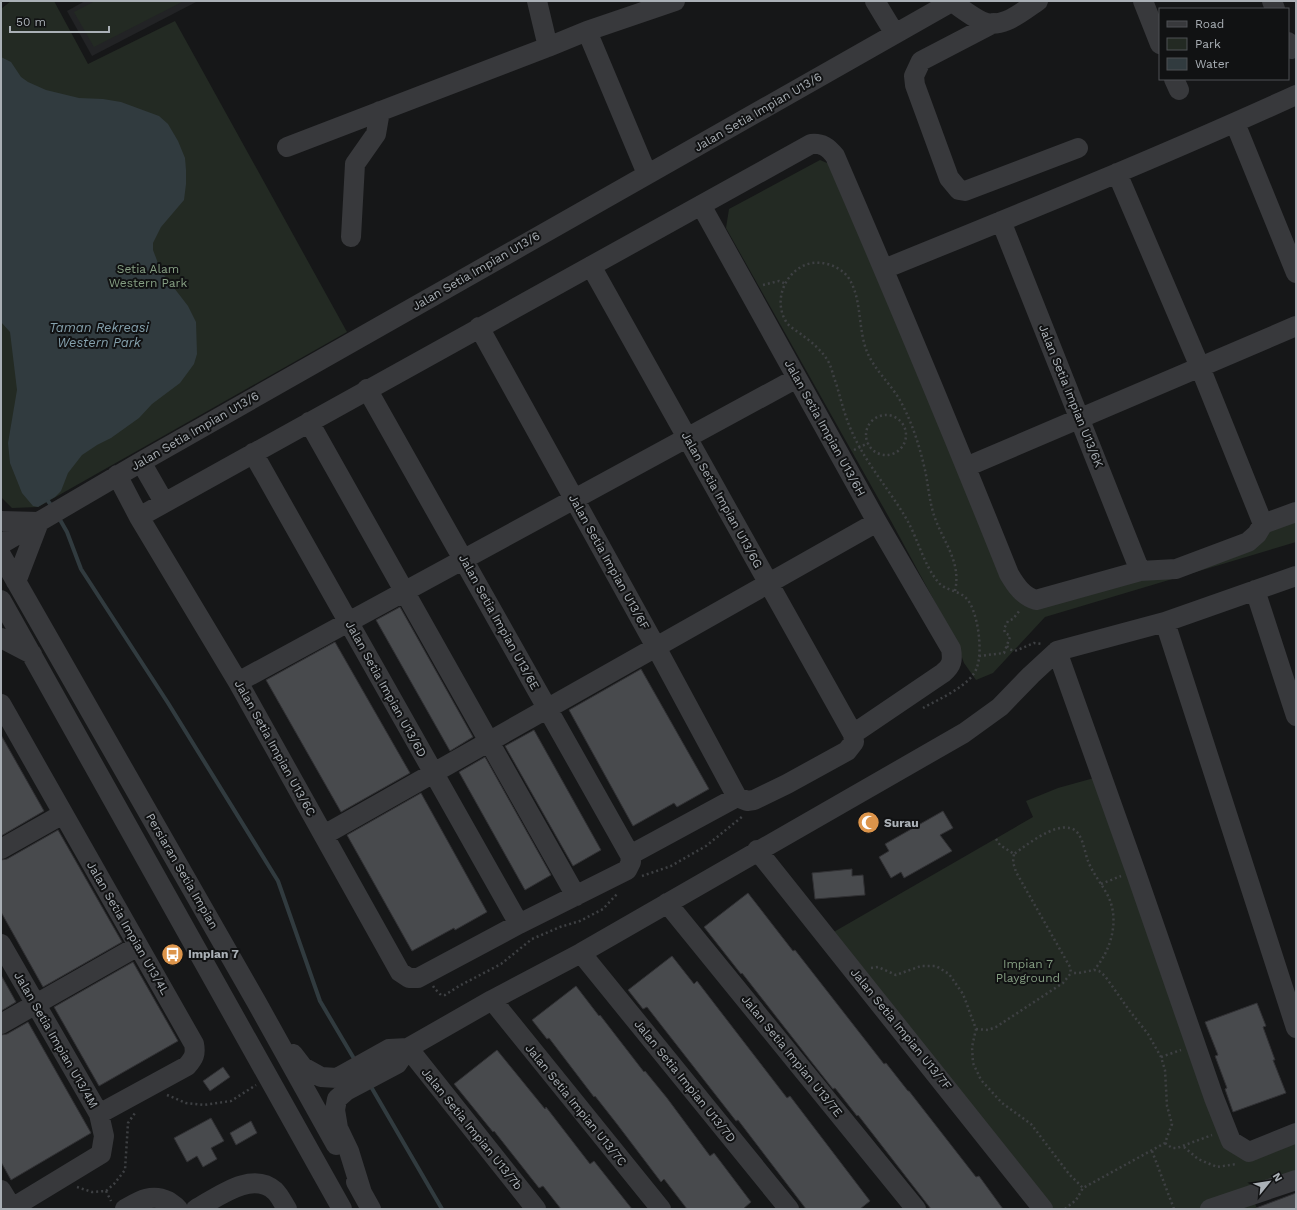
<svg xmlns="http://www.w3.org/2000/svg" width="1297" height="1210" font-family="'Work Sans',sans-serif">
<rect width="100%" height="100%" fill="#161718"/>
<!-- built -->
<path fill="#222325" d="M85,1H198L92,56L67,11Z"/>
<!-- green -->
<path fill="#232a23" d="M11,1H54L88,64L175,21L347,332L38,507L12,508L1,497V9Z
M95,1H184L94,47L74,12Z
M820,160L834,166L1028,595L1161,565L1296,517V542L1045,617L993,673L976,680L964,663L956,641L891,521L726,228L729,209Z
M1094,778L1214,1098L1249,1152L1296,1133V1180L1252,1195L1257,1209H1052L832,933L1033,817L1026,801L1058,788Z"/>
<!-- water -->
<path fill="#313b3f" d="M1,57L11,62L21,77L28,82L46,90L79,98L103,99L121,102L159,116L168,124L178,141L185,158L186,170V184L184,200L161,227L153,243V250L161,271L188,306L196,322L197,354L194,364L180,383L152,404L139,418L111,438L97,445L82,455L68,473L61,491L55,497L38,507L33,506L22,493L10,463L8,443L17,390L10,332L1,322Z"/>
<g fill="none" stroke-linecap="round" stroke-linejoin="round">
<!-- stream -->
<path stroke="#313b3f" stroke-width="4" d="M48,501L53,508
M59,518L67,532L81,569L168,703L278,881L320,1001L356,1062
M370,1085L442,1209"/>
</g>
<!-- building -->
<path fill="#484a4d" stroke="#313134" d="M400,607L473,737L450,751L376,620Z
M335,642L410,773L341,812L266,680Z
M641,669L709,789L677,807L674,803L633,826L569,710Z
M534,730L601,850L573,866L505,746Z
M1,735L44,811L1,836Z
M485,757L551,875L525,890L459,772Z
M421,793L487,912L455,930L454,928L412,951L347,835Z
M943,811L953,828L940,835L952,851L904,878L901,872L891,878L879,857L889,851L885,844Z
M58,830L122,942L43,987L1,912V860L7,859Z
M852,869V876L863,875L865,895L815,899L812,873Z
M748,893L793,951L795,950L884,1064L886,1063L908,1091H909L976,1177L979,1176L1003,1209H931L858,1115L857,1116L835,1088L833,1089L810,1060L742,973L741,974L704,927Z
M672,956L694,984L697,981L787,1098L790,1096L870,1201L860,1209H806L738,1120L736,1121L647,1007L643,1009L628,990Z
M133,962L178,1041L99,1086L54,1007Z
M1,975L16,1002L1,1011Z
M576,986L599,1016L600,1015L644,1072L645,1071L667,1098L710,1156L714,1153L751,1202L743,1209H687L664,1179L661,1182L617,1124L595,1096L594,1097L549,1038L547,1039L532,1020Z
M1257,1003L1266,1026L1263,1027L1275,1060H1273L1286,1093L1233,1112L1225,1089L1227,1088L1215,1056L1218,1055L1205,1022Z
M28,1022L91,1133L11,1180L1,1162V1035L7,1034Z
M497,1050L545,1109L546,1107L590,1164L594,1161L632,1209H561L543,1186L539,1188L494,1131L493,1132L454,1084Z
M223,1067L230,1077L210,1091L203,1081Z
M211,1118L224,1141L211,1148L217,1159L203,1167L197,1156L187,1162L174,1138Z
M251,1121L257,1133L236,1145L230,1133Z
M1296,1193V1209H1256V1208Z"/>
<g fill="none" stroke-linecap="round" stroke-linejoin="round">
<!-- path -->
<path stroke="#3e4043" stroke-width="2.5" stroke-dasharray="2 3" stroke-linecap="butt" d="M763,285L779,281L784,283
M866 435a20 20 0 1 1 40 0a20 20 0 1 1-40 0Z
M854,450L868,443
M1007,646L1009,649L1015,651L1034,643L1042,644
M979,656L1004,653L1010,637L1009,635L1005,633L1004,629L1008,621L1013,619L1020,610
M923,708C939,699 972,685 977,667C983,651 978,612 967,599C959,590 946,591 939,583C924,566 918,539 907,520C890,490 866,464 852,432C845,417 841,400 836,383C833,376 832,368 828,361C822,351 812,342 802,335C797,331 791,328 787,323C774,304 782,278 801,267C816,258 838,264 848,277C863,299 857,330 868,354C876,372 893,386 902,404C913,425 920,448 925,470C928,484 929,498 933,512C941,540 962,560 955,591
M996,839L1000,845L1014,854C1028,844 1053,824 1070,828C1083,831 1084,851 1088,861C1093,874 1102,884 1108,896C1120,920 1111,951 1094,970
M642,876L671,866L706,846L743,816
M1101,884L1121,876
M871,968L878,967L896,975L921,966H936L949,974L963,994L976,1029L972,1047L973,1063L981,1080L1002,1103L1031,1124L1069,1174L1083,1188
M433,986L435,989L441,995H445L459,986L501,964L532,939L560,927L580,921L603,909L617,894
M976,1029L988,1030L996,1027L1063,983L1071,973L1070,967L1016,872L1013,862L1014,854
M1161,1057L1181,1050
M167,1095L186,1103L204,1105L231,1101L256,1085
M1165,1143L1172,1148H1177L1212,1135
M1184,1147L1198,1159L1217,1167L1237,1164
M1152,1151L1174,1209
M77,1187L92,1192L106,1191L114,1184L125,1170L128,1123L135,1113
M106,1191L111,1201
M1065,1209L1076,1200L1083,1188L1165,1143L1172,1124L1167,1106L1165,1070L1161,1057L1148,1034L1129,1010L1105,976L1099,971L1094,970L1079,973H1071"/>
<!-- minor -->
<path stroke="#38393c" stroke-width="20" d="M537,1L548,47
M875,1L895,34
M1143,1L1160,44
M1272,1L1275,9
M952,2C961,8 971,16 981,21C1001,31 1023,11 1038,1
M994,23L921,61L914,76L915,85L949,178L959,190L965,191L1078,148
M587,31L647,174
M1288,42L1291,49
M1174,79L1179,90
M1235,123L1296,273
M287,147L548,47L587,31L675,1
M1117,173L1200,367L1263,524
M1001,221L1140,571
M351,237L355,164L376,134L380,111
M591,266L853,734
M884,269C1022,213 1160,157 1296,95
M479,327L656,647L737,797
M367,389L630,855
M309,422L576,896
M253,453L519,924
M141,462L164,502
M966,467L1296,326
M117,475L139,517L238,682L400,972L409,978H418L519,924L627,870L631,862L630,855L737,797L747,801L754,800L787,784L847,751L854,742L853,734L943,673C952,666 953,660 951,649L877,522L701,205
M139,517L811,144C822,143 828,147 835,156C895,295 953,434 1009,574C1016,586 1023,596 1036,600L1140,571L1176,569L1248,542L1257,534L1263,524L1296,512
M1,521L39,522
M1,544L141,462L953,1
M1,555L257,1003L336,1145
M16,582L39,522
M1255,590L1296,716
M1,600L342,1209
M1165,622L1296,1028
M1,638L32,654
M1057,651L1135,870L1214,1098L1231,1141L1249,1152L1296,1133
M238,682L797,378
M1,704L194,1044C196,1054 194,1058 187,1066L99,1114
M324,835L877,522
M1,849L63,814
M757,850L1043,1209
M667,903L916,1209
M1,944L99,1114L104,1136L101,1154L12,1208
M581,953L789,1209
M492,1000L661,1209
M1,1024L138,946
M408,1048L536,1209
M293,1054L303,1067L321,1077L337,1078L389,1049L408,1048
M356,1182L371,1209
M1,1190L12,1208
M362,1193L349,1151L338,1128L335,1110L337,1099L346,1091L397,1064L408,1048L492,1000L581,953L964,733L1000,707L1031,675L1057,651L1165,622L1296,576
M125,1209C139,1201 151,1193 168,1201C172,1204 175,1205 178,1209
M196,1209C218,1197 252,1170 275,1191C280,1196 283,1203 287,1209
M1210,1209L1296,1180"/>
</g>
<!-- icons -->
<defs>
<symbol id="mosque-disc" viewBox="-11 -11 22 22"><circle r="9.5" fill="#dc944a" stroke="#111213"/><path d="M3.5-4.9A6 6 0 1 0 3.5 4.9A5 5 0 1 1 3.5-4.9Z" fill="#fff"/></symbol>
<symbol id="bus-disc" viewBox="-11 -11 22 22"><circle r="9.5" fill="#dc944a" stroke="#111213"/><path d="M-5-6H5V4H4V6H2V4H-2V6H-4V4H-5ZM-3.5-4V0h7V-4ZM-3.5 1.2v1.5H-2V1.2ZM2 1.2v1.5H3.5V1.2Z" fill="#fff"/></symbol>
</defs>
<g fill-rule="evenodd">
<use href="#mosque-disc" x="856" y="810" width="25" height="25"/>
<use href="#bus-disc" x="160" y="942" width="25" height="25"/>
</g>
<g text-anchor="middle" stroke-width="4" stroke-linejoin="round" paint-order="stroke">
<!-- street labels -->
<g font-size="12" fill="#aab0b6" stroke="#111213">
<text transform="translate(758 112) rotate(-30)" y="4">Jalan Setia Impian U13/6</text>
<text transform="translate(476 271) rotate(-30)" y="4">Jalan Setia Impian U13/6</text>
<text transform="translate(1071 396) rotate(68)" y="4">Jalan Setia Impian U13/6K</text>
<text transform="translate(825 428) rotate(61)" y="4">Jalan Setia Impian U13/6H</text>
<text transform="translate(195 431) rotate(-30)" y="4">Jalan Setia Impian U13/6</text>
<text transform="translate(722 500) rotate(61)" y="4">Jalan Setia Impian U13/6G</text>
<text transform="translate(609 562) rotate(61)" y="4">Jalan Setia Impian U13/6F</text>
<text transform="translate(499 622) rotate(61)" y="4">Jalan Setia Impian U13/6E</text>
<text transform="translate(386 689) rotate(61)" y="4">Jalan Setia Impian U13/6D</text>
<text transform="translate(275 748) rotate(61)" y="4">Jalan Setia Impian U13/6C</text>
<text transform="translate(182 871) rotate(60)" y="4">Persiaran Setia Impian</text>
<text transform="translate(128 928) rotate(60)" y="4">Jalan Setia Impian U13/4L</text>
<text transform="translate(901 1029) rotate(51)" y="4">Jalan Setia Impian U13/7F</text>
<text transform="translate(56 1040) rotate(60)" y="4">Jalan Setia Impian U13/4M</text>
<text transform="translate(792 1056) rotate(51)" y="4">Jalan Setia Impian U13/7E</text>
<text transform="translate(685 1081) rotate(51)" y="4">Jalan Setia Impian U13/7D</text>
<text transform="translate(576 1105) rotate(51)" y="4">Jalan Setia Impian U13/7C</text>
<text transform="translate(472 1129) rotate(51)" y="4">Jalan Setia Impian U13/7b</text>
</g>
<!-- park labels -->
<g font-size="12" fill="#869f83" stroke="#111213">
<text x="148" y="273">Setia Alam<tspan x="148" dy="14">Western Park</tspan></text>
<text x="1028" y="968">Impian 7<tspan x="1028" dy="14">Playground</tspan></text>
</g>
<!-- poi labels -->
<g font-size="12" font-weight="bold" fill="#aab0b6" stroke="#111213" text-anchor="start">
<text x="884" y="827">Surau</text>
<text x="188" y="958">Impian 7</text>
</g>
<!-- water labels -->
<g font-size="13" font-style="italic" fill="#85a1ad" stroke="#111213">
<text x="99" y="332">Taman Rekreasi<tspan x="99" dy="15">Western Park</tspan></text>
</g>
</g>
<!-- border -->
<rect width="1297" height="1210" fill="none" stroke="#aab0b6" stroke-width="4"/>
<!-- legend -->
<rect x="1159" y="8" width="130" height="72" fill="#111213" stroke="#4e5154"/>
<rect x="1167" y="21" width="20" height="6" fill="#38393c" stroke="#4e5154"/>
<text x="1195" y="28" font-size="12" fill="#aab0b6">Road</text>
<rect x="1167" y="38" width="20" height="12" fill="#232a23" stroke="#4e5154"/>
<text x="1195" y="48" font-size="12" fill="#aab0b6">Park</text>
<rect x="1167" y="58" width="20" height="12" fill="#313b3f" stroke="#4e5154"/>
<text x="1195" y="68" font-size="12" fill="#aab0b6">Water</text>
<!-- north arrow -->
<g transform="translate(1269 1182) rotate(60)" stroke="#111213" stroke-width="3" paint-order="stroke">
<path d="M0-3L7 15L0 10L-7 15Z" fill="#aab0b6"/>
<text y="-6" font-size="11" font-weight="bold" text-anchor="middle" fill="#aab0b6">N</text>
</g>
<!-- scale -->
<path d="M10 26v6h99v-6" fill="none" stroke="#aab0b6" stroke-width="2"/>
<text x="16" y="26" font-size="12" fill="#aab0b6" stroke="#111213" stroke-width="3" paint-order="stroke">50 m</text>
</svg>
